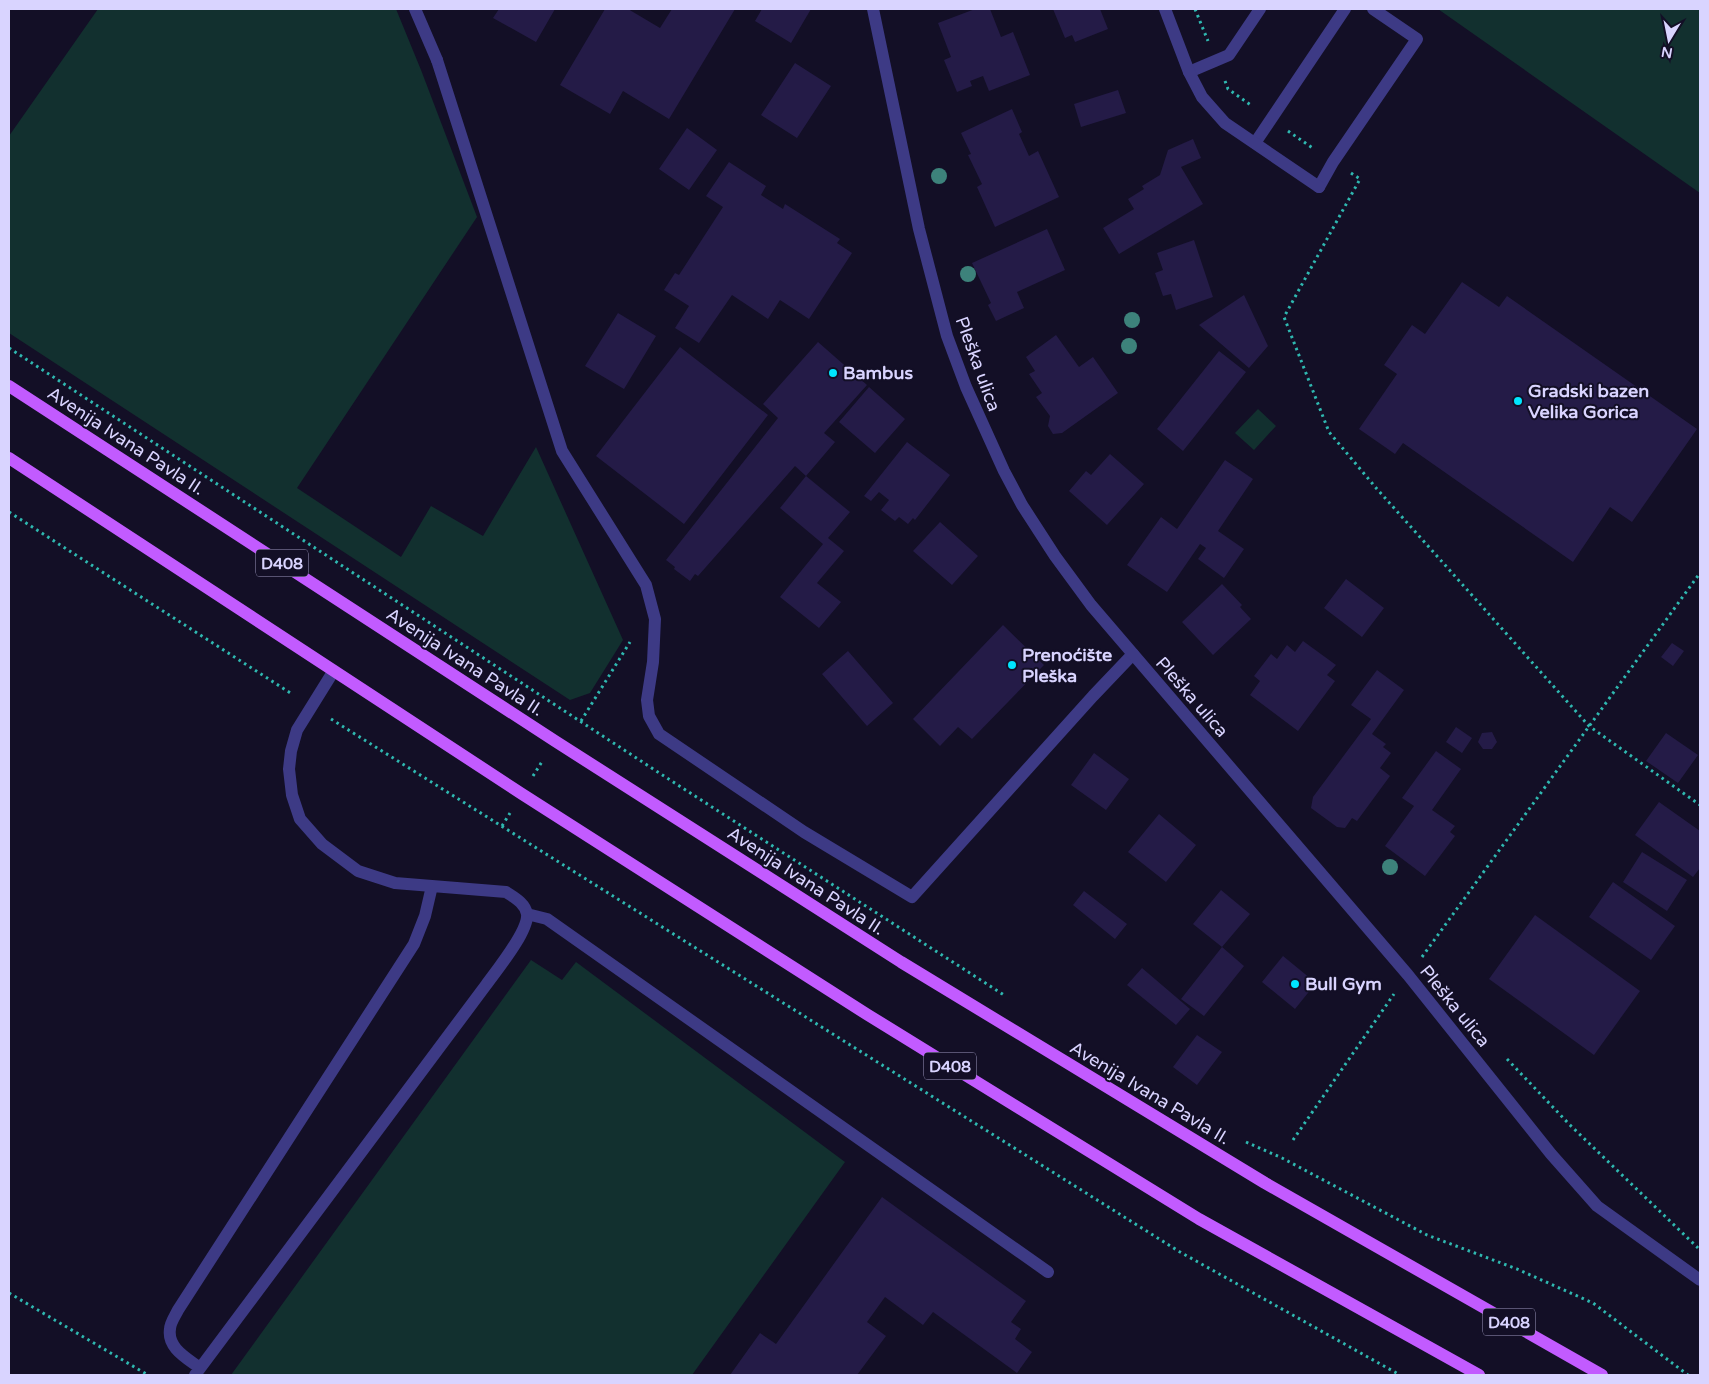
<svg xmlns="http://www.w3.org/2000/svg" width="1709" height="1384" font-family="'Varela Round',sans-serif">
<rect width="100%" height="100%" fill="#130f26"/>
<!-- green -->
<path fill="#12302f" d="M98,9H396L421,70L477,217L297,488L401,557L431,506L483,536L536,447L623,640L590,693L570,700L9,333V136Z
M1438,9H1700V193L1465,28Z
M1258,409L1276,426L1254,450L1235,433Z
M531,960L562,980L576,962L845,1162L692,1375H231Z"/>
<!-- building -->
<path fill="#241b47" d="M499,9H555L536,42L493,18Z
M605,9H628L660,28L672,9H735L669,119L623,91L610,114L560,85Z
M762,9H811L791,43L755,21Z
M975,9H990L1001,37L1013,32L1030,75L989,91L983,76L970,81L972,86L957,92L944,60L951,57L938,23Z
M1053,9H1100L1108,29L1075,42L1072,35L1065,38Z
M795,63L831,86L797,138L761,115Z
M1118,90L1126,113L1081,127L1074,104Z
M1012,109L1022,132L1019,134L1029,156L1038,151L1059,197L995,227L977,187L982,184L968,155L971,154L961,133Z
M687,128L717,150L689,190L659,169Z
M1193,139L1201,158L1181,167L1203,204L1119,254L1103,228L1134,209L1128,199L1144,189L1142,186L1160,175L1168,150Z
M729,162L766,186L761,195L783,209L785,204L840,239L837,243L852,253L809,319L780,300L768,319L732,295L699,343L675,328L689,306L664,290L675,273L679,275L723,207L706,196Z
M1047,229L1065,270L1017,292L1024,308L996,321L988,305L991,303L972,263Z
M1194,240L1213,297L1176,310L1171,294L1163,296L1155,273L1163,270L1157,253Z
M1462,282L1499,307L1507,296L1697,429L1632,522L1610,507L1573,562L1403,443L1395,454L1359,429L1397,374L1384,365L1412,325L1425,334Z
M1244,295L1268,346L1249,368L1199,325Z
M618,313L656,336L624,389L585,366Z
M1056,335L1079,367L1093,357L1118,393L1062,433L1053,434L1048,426L1050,416L1036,397L1042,393L1029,374L1035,371L1026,357Z
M818,342L867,385L824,433L835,442L806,476L850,512L828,538L844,551L817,583L841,602L819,628L780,597L823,544L780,508L806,476L795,466L698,576L695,574L690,581L674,569L675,567L666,560L778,418L763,404Z
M680,347L768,415L684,524L596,456Z
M1219,351L1246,372L1183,451L1157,429Z
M869,387L905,419L875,453L839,422Z
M907,442L950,475L915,520L913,518L908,524L899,517L895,521L881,510L889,500L879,492L871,501L864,496Z
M1110,454L1144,484L1107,525L1069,491L1086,471L1091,475Z
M1225,460L1253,479L1218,531L1244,549L1224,578L1198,559L1206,548L1200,544L1167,592L1127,565L1161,517L1177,529Z
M940,522L978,556L952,585L913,551Z
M1346,579L1384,608L1362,637L1324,608Z
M1222,584L1242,605L1240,607L1251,619L1213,655L1182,622Z
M1003,625L1044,665L972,739L958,727L940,746L913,719Z
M1303,641L1336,665L1327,675L1335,681L1298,731L1250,695L1260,681L1254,676L1271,654L1277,659L1287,645L1295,652Z
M1672,643L1684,651L1673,666L1661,657Z
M848,651L893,703L867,726L822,674Z
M1377,670L1404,690L1372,734L1386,744L1383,747L1391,753L1380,768L1390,776L1357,821L1352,818L1345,828L1337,827L1311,808L1313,797L1371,719L1351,705Z
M1456,727L1472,738L1462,753L1446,742Z
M1492,732L1497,742L1492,749H1483L1478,742L1482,733Z
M1666,733L1698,755L1678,783L1646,761Z
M1436,751L1461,769L1432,810L1455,826L1450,832L1455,836L1425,876L1385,846L1414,806L1402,798Z
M1094,753L1129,779L1106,810L1071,785Z
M1659,802L1700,831V868L1693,877L1635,835Z
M1159,814L1196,845L1166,882L1128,852Z
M1642,852L1687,880L1667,911L1623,882Z
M1613,882L1675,926L1651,960L1589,917Z
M1221,890L1250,914L1222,947L1193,924Z
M1084,891L1127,924L1115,939L1073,905Z
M1535,915L1640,991L1594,1055L1489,979Z
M1222,947L1244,966L1204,1016L1181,999Z
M1283,956L1316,983L1295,1009L1262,982Z
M1142,968L1190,1009L1176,1025L1127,985Z
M1197,1035L1222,1052L1197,1085L1173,1067Z
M882,1197L1026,1301L1011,1322L1021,1329L1015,1339L1032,1352L1017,1373L933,1312L923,1325L885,1297L867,1322L886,1336L857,1375H730L760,1333L776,1344Z"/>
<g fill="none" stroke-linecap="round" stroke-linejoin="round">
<!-- path -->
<path stroke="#2fb8b0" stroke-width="3" stroke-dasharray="2.5 4" stroke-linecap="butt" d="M1195,9L1208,41
M1225,81L1228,89L1252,106
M1288,131L1314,149
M1351,173L1360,179L1284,317L1329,432L1377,489L1589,726L1700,805
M9,348L667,778L1004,995
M9,512L292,694
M331,719L1180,1252L1400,1375
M581,721L630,642
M533,776L543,760
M502,826L510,813
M1422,957L1700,573
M1507,1059L1569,1124L1698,1248
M1293,1140L1394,994
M1246,1142L1282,1158L1427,1235L1517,1269L1593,1303L1688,1375
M9,1293L148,1375"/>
<!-- lane -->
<path stroke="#3d3a85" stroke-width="12" d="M437,60L562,451L646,585L655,619L653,662L647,700L649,716L659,734L804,832L912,897L1093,696L1133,654
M1189,72L1229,55L1260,9
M1255,143L1345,9
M1319,187L1333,162L1417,39L1373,9
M527,914L547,919L1048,1272
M200,1368C187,1358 167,1348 170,1329C170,1323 175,1316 178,1310L414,944L425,916L432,886
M195,1375L486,985C496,971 529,931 527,914C525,903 515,898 506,892L395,883L358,871L322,844L300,819L292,795L289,769L291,751L297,730L333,672"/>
<!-- street -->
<path stroke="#3d3a85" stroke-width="12" d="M415,9L437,60
M873,9L919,229L947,336L966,387L1004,471L1022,505L1055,556L1091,605L1408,975L1551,1154L1597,1206L1700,1280
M1165,9L1189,72L1202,97L1225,123L1319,187"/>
<!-- primary -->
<path stroke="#c25bff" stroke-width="12" d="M9,386L555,741L901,962L1265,1183L1602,1375
M9,458L522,794L868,1015L1199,1219L1479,1375"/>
</g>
<!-- trees -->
<g fill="#3d827b">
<circle cx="939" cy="176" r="8"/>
<circle cx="968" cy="274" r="8"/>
<circle cx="1132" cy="320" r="8"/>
<circle cx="1129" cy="346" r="8"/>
<circle cx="1390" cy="867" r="8"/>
</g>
<!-- markers -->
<g fill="#00e5ff" stroke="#130f26" stroke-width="2">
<circle cx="833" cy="373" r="5"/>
<circle cx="1518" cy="401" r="5"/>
<circle cx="1012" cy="665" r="5"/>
<circle cx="1295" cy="984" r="5"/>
</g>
<g text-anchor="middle" stroke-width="4" stroke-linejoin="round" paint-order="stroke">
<!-- shield labels -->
<g fill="#130f26" stroke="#9e99be" stroke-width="1">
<rect x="256" y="549.5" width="52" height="27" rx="4"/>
<rect x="924" y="1052.5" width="52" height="27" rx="4"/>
<rect x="1483" y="1308.5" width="52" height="27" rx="4"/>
</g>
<g font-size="16" font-weight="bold" fill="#d9d4ff">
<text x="282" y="569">D408</text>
<text x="950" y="1072">D408</text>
<text x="1509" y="1328">D408</text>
</g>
<!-- street labels -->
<g font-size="18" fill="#d9d4ff" stroke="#130f26">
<text transform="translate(978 364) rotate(70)" y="6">Pleška ulica</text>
<text transform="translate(126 441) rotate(33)" y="6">Avenija Ivana Pavla II.</text>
<text transform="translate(465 662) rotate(33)" y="6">Avenija Ivana Pavla II.</text>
<text transform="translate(1192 697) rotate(49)" y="6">Pleška ulica</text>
<text transform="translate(806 881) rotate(33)" y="6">Avenija Ivana Pavla II.</text>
<text transform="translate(1455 1006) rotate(51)" y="6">Pleška ulica</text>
<text transform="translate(1150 1093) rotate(31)" y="6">Avenija Ivana Pavla II.</text>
</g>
<!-- poi labels -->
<g font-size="18" font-weight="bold" fill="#d9d4ff" stroke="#130f26" text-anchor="start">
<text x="843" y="379">Bambus</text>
<text x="1528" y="397">Gradski bazen<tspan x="1528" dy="21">Velika Gorica</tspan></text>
<text x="1022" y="661">Prenoćište<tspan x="1022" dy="21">Pleška</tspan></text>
<text x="1305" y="990">Bull Gym</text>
</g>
</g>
<!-- border -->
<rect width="1709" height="1384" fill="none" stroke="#d9d4ff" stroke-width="20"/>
<!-- north arrow -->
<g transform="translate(1669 40) rotate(190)" stroke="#130f26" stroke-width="4" paint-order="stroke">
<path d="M0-4L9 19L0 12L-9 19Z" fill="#d9d4ff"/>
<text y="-8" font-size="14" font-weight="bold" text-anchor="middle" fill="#d9d4ff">N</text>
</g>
</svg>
